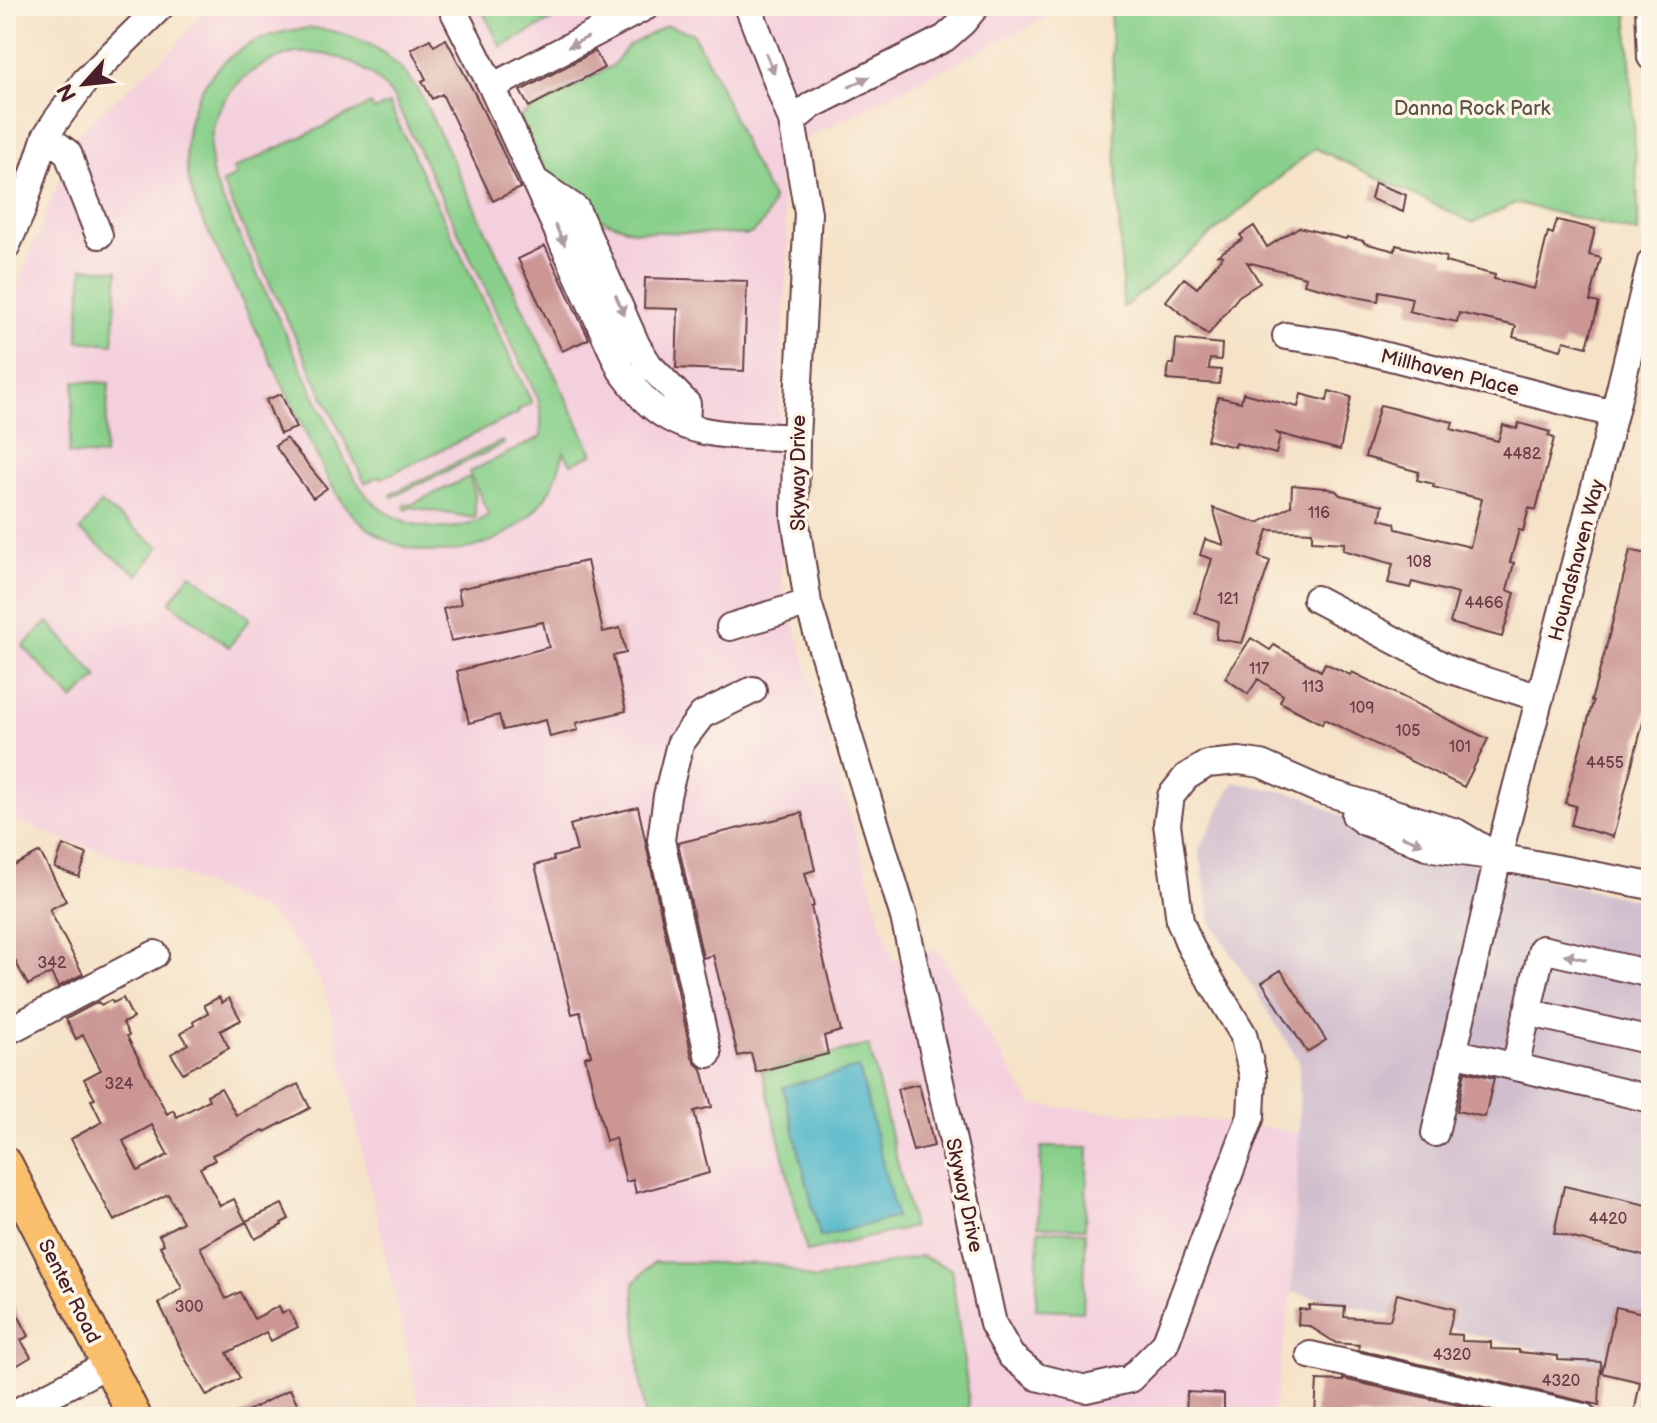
<svg xmlns="http://www.w3.org/2000/svg" width="1657" height="1423" font-family="'Balsamiq Sans',sans-serif">
<rect width="100%" height="100%" fill="#fcf5e5"/>
<filter id="ink" filterUnits="userSpaceOnUse"><feTurbulence type="fractalNoise" baseFrequency=".0125" numOctaves="2"/><feDisplacementMap in="SourceGraphic" scale="16" xChannelSelector="R" yChannelSelector="G"/><feConvolveMatrix kernelMatrix="1 2 1 2 8 2 1 2 1" color-interpolation-filters="sRGB"/></filter>
<filter id="wash" filterUnits="userSpaceOnUse"><feTurbulence type="fractalNoise" baseFrequency=".006" numOctaves="4" result="noise"/><feDisplacementMap in="SourceGraphic" scale="32" xChannelSelector="R" yChannelSelector="G"/><feGaussianBlur stdDeviation="1.8" result="paint"/><feColorMatrix in="noise" values="0 0 0 0 0 0 0 0 0 0 0 0 0 0 0 0 0 1.4 0 .05"/><feComposite in="paint" operator="in"/></filter>
<g filter="url(#wash)">
<rect width="100%" height="100%" fill="#f5e2c7"/>
<!-- built -->
<path fill="#f4cfdd" d="M208,6H1069L775,154L788,243L780,398L781,579L893,961L938,950L1032,1105L1228,1122L1299,1133L1292,1292L1272,1417H422L327,995L306,957L270,913L186,876L62,839L6,816V317L77,134L175,47Z"/>
<!-- industrial -->
<path fill="#d0bdcd" d="M1234,782L1304,796L1363,828L1474,864L1651,903V1376L1292,1292L1299,1133V1061L1211,921L1199,850Z"/>
<!-- green -->
<path fill="#87cf8a" stroke="#68775a" stroke-width="2" fill-rule="evenodd" d="M480,6H579L501,47Z
M1110,6H1627L1638,202V233L1516,203L1473,223L1315,148L1123,308Z
M667,25L692,33L714,72L749,155L773,200C767,216 764,227 748,235L634,231L603,220L557,188L545,173L519,117L612,66L628,46Z
M313,28C364,34 397,54 423,99L593,454L571,464L564,452C561,464 557,475 552,486C520,546 442,569 383,538C359,525 342,505 329,481L197,208C162,116 213,33 313,28ZM296,53C337,51 367,65 393,96L538,398L541,414V437L469,472L489,515C451,539 398,528 368,497C361,489 356,480 350,471L214,182C199,118 232,68 296,53Z
M371,104L374,110L389,104L532,403L518,410L519,413L382,478L380,476L365,483L222,183L236,176L233,169Z
M83,268L118,270L113,344L78,341Z
M75,381L109,383L104,456L69,454Z
M502,441L504,444L392,497L391,494Z
M469,477L475,494V518L410,507L407,510L404,508L405,504L410,505Z
M101,503L159,547L138,575L80,531Z
M191,574L250,618L229,647L170,602Z
M48,622L98,677L73,700L23,646Z
M869,1045L913,1227L807,1252L762,1071Z
M1041,1147L1088,1148L1085,1228L1038,1226Z
M1039,1230L1086,1232L1083,1311L1036,1309Z
M921,1256L951,1269L969,1399L968,1417H645L639,1370L634,1283L654,1262L777,1264L814,1280Z"/>
<!-- water -->
<path fill="#4bb5c9" stroke="#4a6a7a" stroke-width="2" d="M859,1068L896,1217L820,1237L783,1087Z"/>
<g id="blocks">
<!-- building -->
<path fill="#cb9694" fill-rule="evenodd" d="M430,39L434,46L446,39L476,96L520,188L493,201L442,94L432,99L422,81L426,79L411,49Z
M595,51L604,68L529,107L520,91Z
M1375,183L1406,195L1403,212L1371,199Z
M1557,220L1595,229L1589,255L1601,258L1590,301L1599,303L1587,347L1564,341L1561,350L1513,337L1516,326L1459,313L1457,322L1429,316L1409,311L1412,298L1380,291L1378,301L1356,297L1304,284L1306,277L1247,262L1260,283L1239,296L1208,335L1166,301L1184,278L1197,288L1223,256L1218,255L1243,239L1240,235L1254,226L1267,247L1299,227L1346,239L1347,237L1364,241V243L1395,251L1396,245L1446,257L1445,262L1495,275L1494,279L1534,289L1548,232L1553,234Z
M545,246L589,339L562,351L518,259Z
M645,278L747,281L744,371L676,368L678,309L644,308Z
M1176,339L1222,344L1221,360L1210,359L1209,369L1221,370L1219,384L1167,380L1169,364H1174Z
M1329,391L1351,397L1340,450L1277,433L1280,436L1276,454L1236,443L1235,447L1207,440L1218,397L1241,402L1243,393L1298,407L1301,394L1327,401Z
M281,394L296,428L280,434L266,400Z
M1380,405L1453,422L1451,429L1498,441L1503,425L1517,429L1519,423L1550,432L1548,436L1554,438L1536,510L1529,508L1523,531L1519,530L1510,562L1514,563L1507,590L1515,593L1502,637L1450,623L1458,594L1412,582L1410,588L1388,583L1393,564L1343,550L1345,543L1312,541V532L1268,530L1259,557L1270,561L1242,643L1216,639L1218,621L1195,613L1212,559L1200,555L1205,539L1224,545L1213,508L1258,523L1291,506L1292,485L1326,488L1336,491L1340,495L1383,505L1380,519L1395,523L1396,529L1470,547L1482,499L1433,487L1434,484L1417,480L1419,472L1365,457Z
M286,438L327,488L313,498L275,446Z
M1630,550L1651,555V692L1613,837L1571,825L1576,806L1565,803L1593,702L1591,701L1605,652Z
M587,561L603,632L620,628L626,653L613,656L626,711L576,723L578,730L550,737L546,720L503,730L499,715L469,723L457,671L549,647L543,622L451,641L443,609L461,604L458,589Z
M1251,638L1270,650L1274,645L1321,671L1325,663L1350,675L1352,672L1488,739L1464,787L1324,719L1322,724L1280,702L1283,695L1258,679L1248,694L1225,678Z
M638,807L692,1057L696,1064L702,1069L712,1107L694,1111L709,1173L636,1193L633,1180L626,1182L615,1138L606,1141L585,1057L591,1055L580,1012L572,1014L535,865L554,860L553,857L577,851L570,825L580,822L579,821Z
M802,813L815,870L805,873L814,906L811,907L841,1031L824,1036L828,1054L756,1072L751,1053L738,1056L713,955L703,958L678,843Z
M63,845L87,854L79,877L55,868Z
M40,852L66,901L50,909V911L83,974L58,987L51,973L28,985L6,944V870Z
M1281,970L1326,1040L1307,1052L1262,982Z
M219,997L222,1003L229,998L241,1020L220,1031L229,1048L183,1073L171,1054L188,1044L181,1033L194,1025L193,1022L208,1013L204,1005Z
M123,998L133,1018L123,1023L129,1035L127,1036L167,1114L173,1110L177,1117L209,1100L207,1095L221,1088L236,1115L298,1084L310,1108L265,1132L264,1130L212,1155L215,1160L200,1168L220,1206L234,1199L246,1222L200,1247L226,1299L240,1292L254,1319L279,1306L282,1313L288,1310L298,1327L271,1341L266,1332L227,1353L240,1378L207,1396L185,1358L159,1303L182,1288L160,1246L164,1244L159,1235L183,1222L168,1194L114,1221L71,1139L102,1122L91,1100L95,1099L84,1079L101,1070L83,1035L76,1039L66,1019L98,1002L101,1005L111,1000L113,1003ZM152,1125L168,1155L138,1171L123,1141Z
M1465,1071L1494,1078L1485,1117L1457,1111Z
M919,1084L934,1146L913,1151L897,1089Z
M1564,1186L1651,1206V1258L1554,1233Z
M282,1204L289,1219L281,1223L282,1225L255,1239L246,1221Z
M6,1292L29,1336L21,1340L31,1357L6,1372Z
M1397,1294L1454,1309L1448,1334L1462,1335V1341L1491,1342V1349L1519,1350V1352L1558,1356V1360L1601,1362L1599,1405L1358,1350L1359,1345L1336,1343L1309,1326L1298,1325L1299,1309L1309,1310V1305L1345,1307L1344,1317L1390,1320Z
M1616,1307L1651,1315V1417L1634,1414L1640,1382L1602,1373Z
M1343,1379L1511,1417H1338L1315,1415L1317,1380L1343,1381Z
M290,1389L304,1417H236Z
M1187,1392L1224,1394V1417H1186Z"/>
</g>
</g>
<g filter="url(#ink)">
<use href="#blocks" fill-opacity="0" stroke="#643c42" stroke-width="2"/>
<g fill="none" stroke-linecap="round" stroke-linejoin="round">
<defs>
<path id="minor" d="M451,6L492,87
M647,6L492,87L621,370C628,379 636,390 644,399C687,442 742,434 796,438
M748,6L792,121L808,213L796,438L795,518L808,603L904,917L993,1324L1011,1356L1037,1377L1086,1389L1130,1379L1165,1344L1251,1116L1253,1076L1243,1034L1191,948L1180,921L1167,824L1171,796L1186,777L1207,764L1239,761L1261,764L1320,790L1456,832L1498,857
M1649,6L1651,57
M792,121L812,105L945,38L963,22L976,6
M46,136L68,153L79,185L99,235
M534,180L576,209L637,346L649,365L687,404L686,426
M6,247L21,213L46,136L55,122L85,81L161,6
M1286,336L1335,343L1614,414
M1316,599L1451,670L1540,698
M730,627L808,603
M1355,815L1365,822L1432,848L1498,857L1651,886
M1527,1012L1651,1041
M6,1032L155,954
M1453,1052L1651,1099
M708,1054L661,840L667,796L680,744L702,715L753,690
M1515,1067L1542,949L1651,974
M1435,1133L1498,857L1614,414L1651,262
M1310,1355L1583,1417
M7,1417L108,1364"/>
<path id="major" d="M6,1164L135,1417"/>
</defs>
<!-- minor casing -->
<use href="#minor" stroke="#643c42" stroke-width="30"/>
<!-- major casing -->
<use href="#major" stroke="#643c42" stroke-width="36"/>
<!-- minor -->
<use href="#minor" stroke="#fff" stroke-width="26"/>
<!-- major -->
<use href="#major" stroke="#f9bf6d" stroke-width="32"/>
</g>
<!-- one-way arrows -->
<defs><path id="oneway-solid" d="M-6-.8H1V-3.2L6.5 0L1 3.2V.8H-6Z" transform="scale(2)"/></defs>
<g fill="#ae9aa0">
<use href="#oneway-solid" transform="translate(578 42) rotate(153)"/>
<use href="#oneway-solid" transform="translate(770 63) rotate(68)"/>
<use href="#oneway-solid" transform="translate(859 82) rotate(-27)"/>
<use href="#oneway-solid" transform="translate(560 235) rotate(65)"/>
<use href="#oneway-solid" transform="translate(620 305) rotate(66)"/>
<use href="#oneway-solid" transform="translate(1412 840) rotate(21)"/>
<use href="#oneway-solid" transform="translate(1575 957) rotate(-167)"/>
</g>
</g>
<g text-anchor="middle" stroke-width="7" stroke-linejoin="round" paint-order="stroke">
<!-- number labels -->
<g font-size="16" fill="#6a3d45">
<text x="1522" y="459">4482</text>
<text x="1319" y="518">116</text>
<text x="1419" y="567">108</text>
<text x="1228" y="604">121</text>
<text x="1484" y="608">4466</text>
<text x="1259" y="674">117</text>
<text x="1313" y="692">113</text>
<text x="1362" y="713">109</text>
<text x="1408" y="736">105</text>
<text x="1460" y="752">101</text>
<text x="1605" y="768">4455</text>
<text x="52" y="968">342</text>
<text x="119" y="1089">324</text>
<text x="1608" y="1224">4420</text>
<text x="189" y="1312">300</text>
<text x="1452" y="1360">4320</text>
<text x="1561" y="1386">4320</text>
</g>
<!-- park labels -->
<g font-size="20" fill="#5c5448" stroke="#fcf5e5">
<text x="1472" y="115">Danna Rock Park</text>
</g>
<!-- street labels -->
<g font-size="20" fill="#4a1f2b" stroke="#fcf5e5">
<text transform="translate(1450 372) rotate(14)" y="7">Millhaven Place</text>
<text transform="translate(798 473) rotate(-90)" y="7">Skyway Drive</text>
<text transform="translate(1576 560) rotate(-75)" y="7">Houndshaven Way</text>
<text transform="translate(965 1195) rotate(78)" y="7">Skyway Drive</text>
<text transform="translate(70 1291) rotate(63)" y="7">Senter Road</text>
</g>
</g>
<!-- margin -->
<rect width="1657" height="1423" fill="none" stroke="#fcf5e5" stroke-width="32"/>
<!-- north arrow -->
<g transform="translate(84 84) rotate(243)" stroke="#fcf5e5" stroke-width="6" paint-order="stroke">
<path d="M0-6L14 30L0 20L-14 30Z" fill="#4a1f2b"/>
<text y="-12" font-size="22" font-weight="bold" text-anchor="middle" fill="#4a1f2b">N</text>
</g>
</svg>
